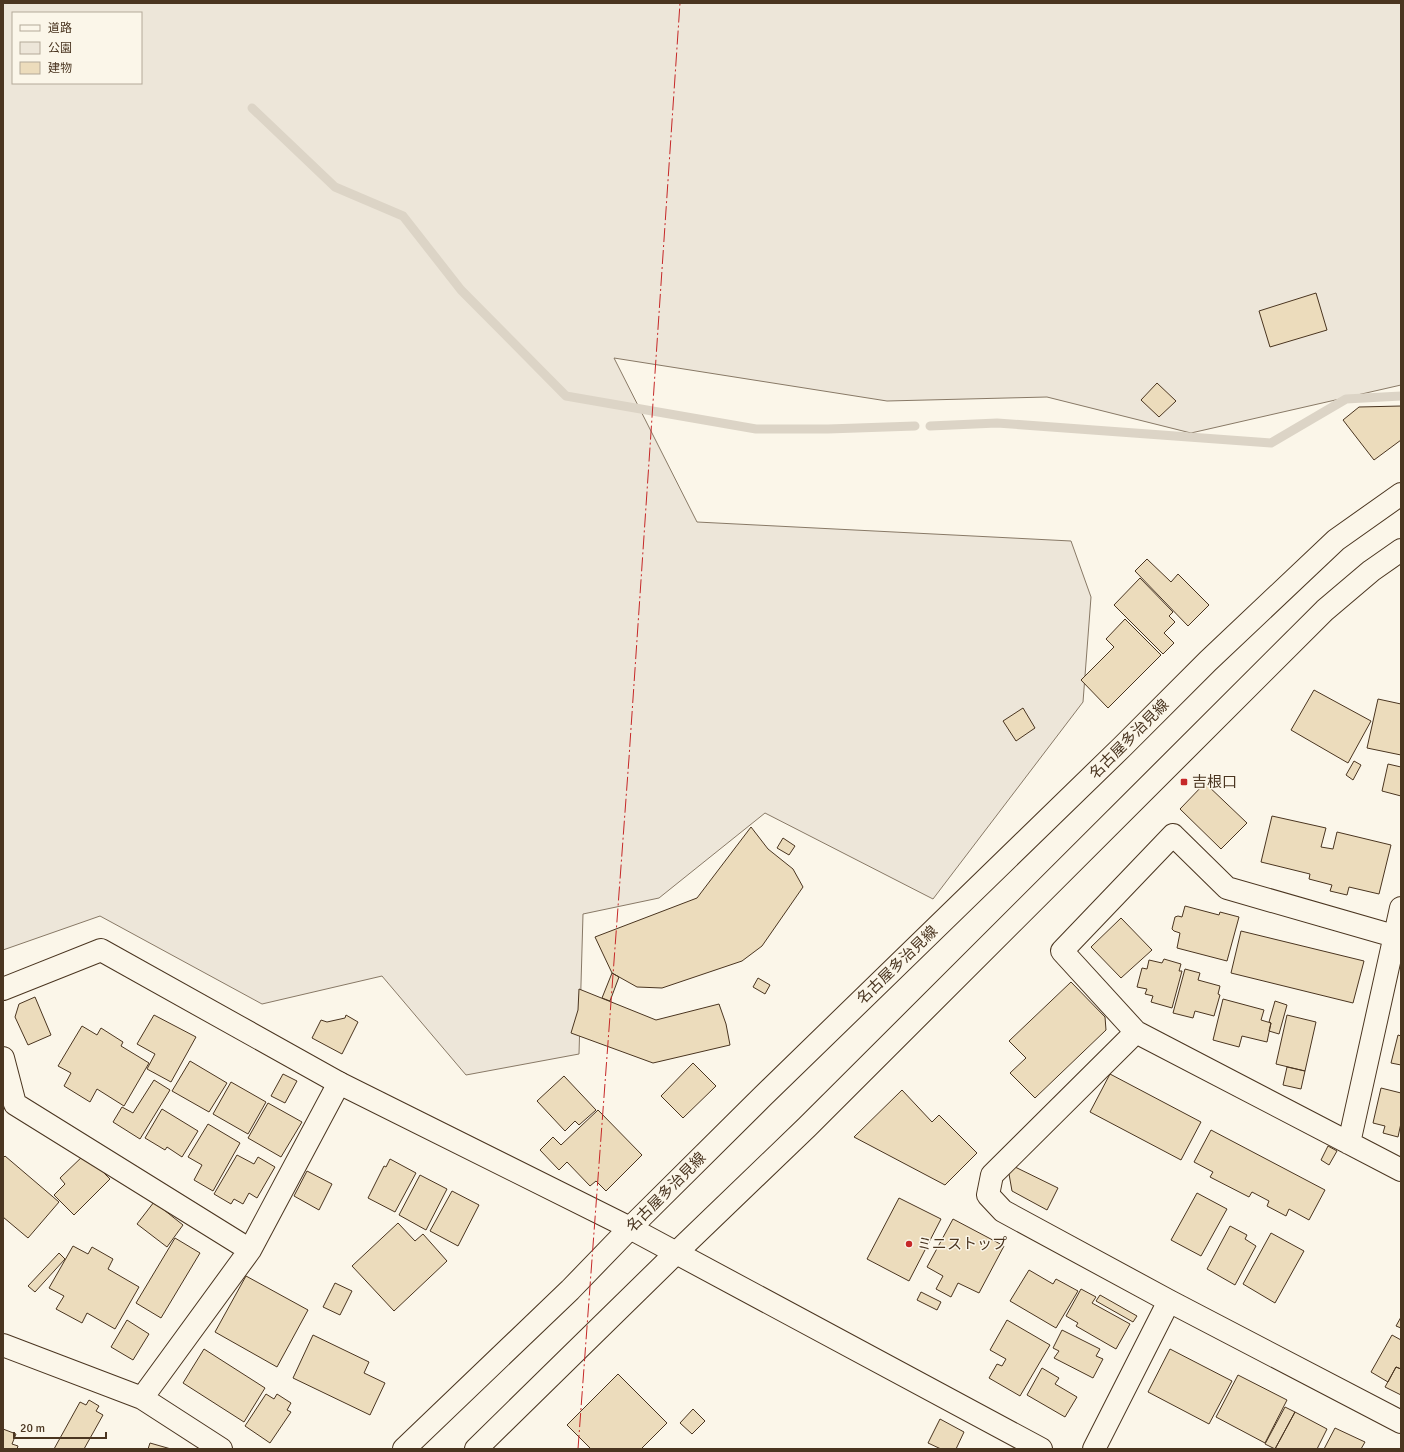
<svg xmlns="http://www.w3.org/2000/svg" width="1404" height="1452" font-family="Signika,'Noto Sans JP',sans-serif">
<rect width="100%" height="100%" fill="#fbf6e9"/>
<!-- green -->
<path fill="#ede6d9" stroke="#887966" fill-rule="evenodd" d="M3,3H1401V385L1191,433L1047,397L887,401L614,358L697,522L1071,541L1091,597L1083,702L933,899L765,813L659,898L583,914L579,1054L466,1075L382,976L262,1004L100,916L3,950ZM13,13H141V83H13Z"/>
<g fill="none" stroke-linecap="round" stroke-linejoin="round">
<!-- stream -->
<path stroke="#dcd4c6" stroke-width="9" d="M252,108L335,187L403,216L461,290L566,396L756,429H828L915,426
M930,426L997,423L1271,443L1346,399L1401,396"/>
</g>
<!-- building -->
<path fill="#ecdcbc" stroke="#4a3520" d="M1316,293L1327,330L1270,347L1259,311Z
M1157,383L1176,401L1159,417L1141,400Z
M1401,406V440L1374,460L1343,420L1359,407Z
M1147,559L1171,582L1178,574L1209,605L1188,626L1135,571Z
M1140,578L1173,612L1169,616L1175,622L1164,633L1174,643L1163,654L1114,605Z
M1125,619L1161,655L1108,708L1081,680L1114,647L1106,639Z
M1314,690L1371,721L1348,763L1291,730Z
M1378,699L1401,704V755L1367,748Z
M1023,708L1035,728L1016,741L1003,721Z
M1354,761L1361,765L1353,780L1346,775Z
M1388,764L1401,767V796L1382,791Z
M1205,783L1247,823L1221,849L1180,809Z
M1272,816L1326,828L1321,847L1333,849L1337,832L1391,845L1379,894L1349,887L1347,895L1330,891L1332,885L1309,879L1310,874L1261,862Z
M751,827L768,849L793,869L803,887L762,946L742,961L662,988L637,987L612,973L595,937L697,898Z
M783,838L795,846L789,855L777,848Z
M1185,906L1219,915L1220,912L1239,917L1227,961L1177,948L1180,933L1174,931L1172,929L1175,917L1178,916L1182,917Z
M1121,918L1152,950L1121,978L1091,947Z
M1241,931L1364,961L1353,1003L1231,973Z
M1164,959L1181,964L1179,971H1182L1172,1008L1151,1002L1153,996L1145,994L1147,989L1137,987L1142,968L1147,969L1149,960L1162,963Z
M1185,969L1200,973L1198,980L1220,986L1218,994L1220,995L1214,1016L1195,1011L1193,1018L1173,1013Z
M612,973L619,977L610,1001L602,998Z
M758,978L770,985L765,994L753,987Z
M1071,982L1105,1017L1106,1030L1035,1098L1010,1073L1026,1058L1009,1041Z
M579,989L656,1020L719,1004L726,1024L730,1045L653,1063L571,1033L578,1010Z
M35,997L51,1035L28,1045L15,1017L19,1004Z
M1223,999L1264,1010L1261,1020L1271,1023L1267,1042L1242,1036L1239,1047L1213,1040Z
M1275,1001L1287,1005L1279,1034L1269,1031L1271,1023L1269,1022Z
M154,1015L196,1037L171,1082L147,1069L155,1054L137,1044Z
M346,1015L358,1022L342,1054L312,1038L321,1020L327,1022L345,1018Z
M1287,1015L1316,1022L1305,1071L1276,1064Z
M82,1026L97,1035L101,1028L123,1042L121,1046L149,1063L124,1106L97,1089L90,1102L64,1086L71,1073L58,1066Z
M1398,1035L1401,1036V1065L1391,1063Z
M190,1061L227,1083L209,1112L172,1091Z
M693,1063L716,1086L683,1118L661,1096Z
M1287,1067L1305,1071L1301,1089L1283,1085Z
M283,1074L297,1081L285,1103L271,1096Z
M1110,1074L1201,1122L1181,1160L1090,1112Z
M564,1076L596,1110L579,1125L575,1121L565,1131L537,1101Z
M154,1080L170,1090L140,1139L113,1122L122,1107L133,1113Z
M231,1082L266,1102L248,1134L213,1114Z
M1381,1088L1401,1093V1123L1398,1137L1383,1133L1385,1126L1373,1123Z
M902,1090L932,1122L939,1115L977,1153L945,1185L854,1137Z
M268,1103L302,1122L281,1157L248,1138Z
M162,1109L198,1131L182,1157L167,1147L165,1150L145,1138Z
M598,1110L642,1155L606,1191L596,1181L590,1186L567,1162L559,1170L540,1150L553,1137L561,1145Z
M208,1124L240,1143L213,1191L194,1180L202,1165L188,1157Z
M1211,1130L1325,1190L1309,1220L1289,1209L1286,1216L1267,1206L1269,1201L1252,1192L1249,1197L1210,1177L1213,1172L1194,1162Z
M1328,1146L1337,1151L1329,1165L1321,1160Z
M85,1154L110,1179L74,1215L54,1195L65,1184L60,1178Z
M237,1155L254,1164L258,1157L275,1167L257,1198L249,1193L243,1204L234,1199L231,1204L214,1194Z
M5,1156L59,1202L28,1238L3,1217V1158Z
M390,1159L416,1173L395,1212L368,1198L384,1166L386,1167Z
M1013,1166L1058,1188L1047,1210L1012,1191L1009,1174Z
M307,1171L332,1184L319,1210L294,1196Z
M420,1175L447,1189L426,1230L399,1215Z
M452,1191L479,1205L458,1246L430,1231Z
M1197,1193L1227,1209L1201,1256L1171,1240Z
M899,1198L941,1219L909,1281L867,1259Z
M154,1202L183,1225L167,1247L137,1224Z
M953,1219L1004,1246L979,1293L958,1283L951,1297L936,1289L943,1276L927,1267Z
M398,1223L415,1241L423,1234L447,1261L394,1311L352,1266Z
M1230,1226L1247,1235L1245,1239L1256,1246L1235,1285L1207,1269Z
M1271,1233L1304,1251L1275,1303L1243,1284Z
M175,1238L200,1253L161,1318L136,1303Z
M73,1246L88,1254L92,1247L113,1259L108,1269L139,1287L115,1329L87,1313L82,1323L56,1309L64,1296L49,1288Z
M59,1253L65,1259L35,1292L28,1286Z
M1029,1270L1053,1284L1056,1279L1078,1291L1056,1328L1010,1301Z
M246,1276L308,1310L277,1367L215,1332Z
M335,1283L352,1291L340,1315L323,1307Z
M1081,1289L1096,1297L1092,1303L1130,1324L1116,1349L1076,1326L1078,1323L1066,1316Z
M921,1292L941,1302L937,1310L917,1300Z
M1100,1295L1137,1316L1133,1322L1096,1301Z
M1401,1317V1328L1396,1326Z
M127,1320L149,1334L133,1360L111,1347Z
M1007,1320L1050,1345L1020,1396L989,1378L997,1364L1002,1366L1006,1359L990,1350Z
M1062,1330L1100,1349L1096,1356L1103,1359L1093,1378L1054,1358L1059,1351L1053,1348Z
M313,1335L369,1362L364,1373L385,1383L370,1415L293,1378Z
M1392,1335L1401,1340V1369L1396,1367L1388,1382L1371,1372Z
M204,1349L265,1388L244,1422L183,1383Z
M1170,1349L1232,1381L1209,1424L1148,1392Z
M1396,1367L1401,1369V1395L1385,1387Z
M1042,1368L1059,1378L1055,1384L1077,1397L1065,1417L1027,1395Z
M618,1374L667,1423L641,1449H591L567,1425Z
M1238,1375L1287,1400L1265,1443L1216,1417Z
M266,1394L274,1399L277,1394L291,1403L287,1410L291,1412L270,1443L245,1426Z
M89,1400L99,1406L96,1411L103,1415L84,1449H54L80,1402L86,1405Z
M1285,1407L1295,1412L1275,1449L1265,1444Z
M693,1409L705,1421L692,1434L680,1423Z
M1295,1412L1327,1429L1317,1449H1275Z
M940,1419L964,1432L956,1449H941L928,1443Z
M1335,1428L1365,1442L1361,1449H1324Z
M3,1429L16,1434L12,1444L18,1446L17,1449H3Z
M150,1443L171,1449H148Z"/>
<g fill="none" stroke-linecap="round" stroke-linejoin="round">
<defs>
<path id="minor" d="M3,989L101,950L339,1083L250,1250L142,1398
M1136,1032L1062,951L1173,835L1227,888L1394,936
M3,1058L15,1104L250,1250
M1349,1143L1401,908
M1401,1170L1136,1032L992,1175L988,1195L1003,1211L1169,1301L1401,1422
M3,1345L142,1398L221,1449
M1094,1449L1169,1301"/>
<path id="tertiary" d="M339,1083L630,1228L1041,1449"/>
<path id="primary" d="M404,1449L570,1290L630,1228L763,1096L1123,746L1208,661L1336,540L1401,494
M476,1449L676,1253L807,1127L1325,610L1371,571L1401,550"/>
</defs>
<!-- minor casing -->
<use href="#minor" stroke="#4a3520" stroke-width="24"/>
<!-- tertiary casing -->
<use href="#tertiary" stroke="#4a3520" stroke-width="24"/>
<!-- primary casing -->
<use href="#primary" stroke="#4a3520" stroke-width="24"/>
<!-- minor -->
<use href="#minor" stroke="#fbf6e9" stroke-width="22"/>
<!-- tertiary -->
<use href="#tertiary" stroke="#fbf6e9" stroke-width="22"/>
<!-- primary -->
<use href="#primary" stroke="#fbf6e9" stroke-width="22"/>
<!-- power -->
<path stroke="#c62828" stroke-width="1" stroke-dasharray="14 3 2 3" stroke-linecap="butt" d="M578,1449L629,758L680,3"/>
</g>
<!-- markers -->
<g fill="#c62828" stroke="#fbf6e9" stroke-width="1.5">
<rect x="1180" y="778" width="8" height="8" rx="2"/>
<circle cx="909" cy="1244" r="4"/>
</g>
<g text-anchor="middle" stroke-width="3" stroke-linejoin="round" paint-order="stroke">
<!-- street labels -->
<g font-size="15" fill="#4a3520" stroke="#fbf6e9">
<text transform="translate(1129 739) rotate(-45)" y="5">名古屋多治見線</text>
<text transform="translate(897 965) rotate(-44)" y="5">名古屋多治見線</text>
<text transform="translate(666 1192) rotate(-45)" y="5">名古屋多治見線</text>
</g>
<!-- poi labels -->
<g font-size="15" fill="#4a3520" stroke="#fbf6e9" text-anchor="start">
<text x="1192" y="787">吉根口</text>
<text x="917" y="1249">ミニストップ</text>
</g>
</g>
<!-- border -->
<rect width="1404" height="1452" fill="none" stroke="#4a3520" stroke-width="8"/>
<!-- legend -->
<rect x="12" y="12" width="130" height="72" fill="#fbf6e9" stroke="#b4a999"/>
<rect x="20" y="25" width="20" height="6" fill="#fbf6e9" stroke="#b4a999"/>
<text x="48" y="32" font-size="12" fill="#4a3520">道路</text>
<rect x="20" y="42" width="20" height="12" fill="#ede6d9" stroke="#b4a999"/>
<text x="48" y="52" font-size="12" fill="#4a3520">公園</text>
<rect x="20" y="62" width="20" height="12" fill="#ecdcbc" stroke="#b4a999"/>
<text x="48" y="72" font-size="12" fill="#4a3520">建物</text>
<!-- scale -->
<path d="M14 1432v6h92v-6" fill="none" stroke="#4a3520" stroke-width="2"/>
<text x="20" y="1432" font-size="12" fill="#4a3520" stroke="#fbf6e9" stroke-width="3" paint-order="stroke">20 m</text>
</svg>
